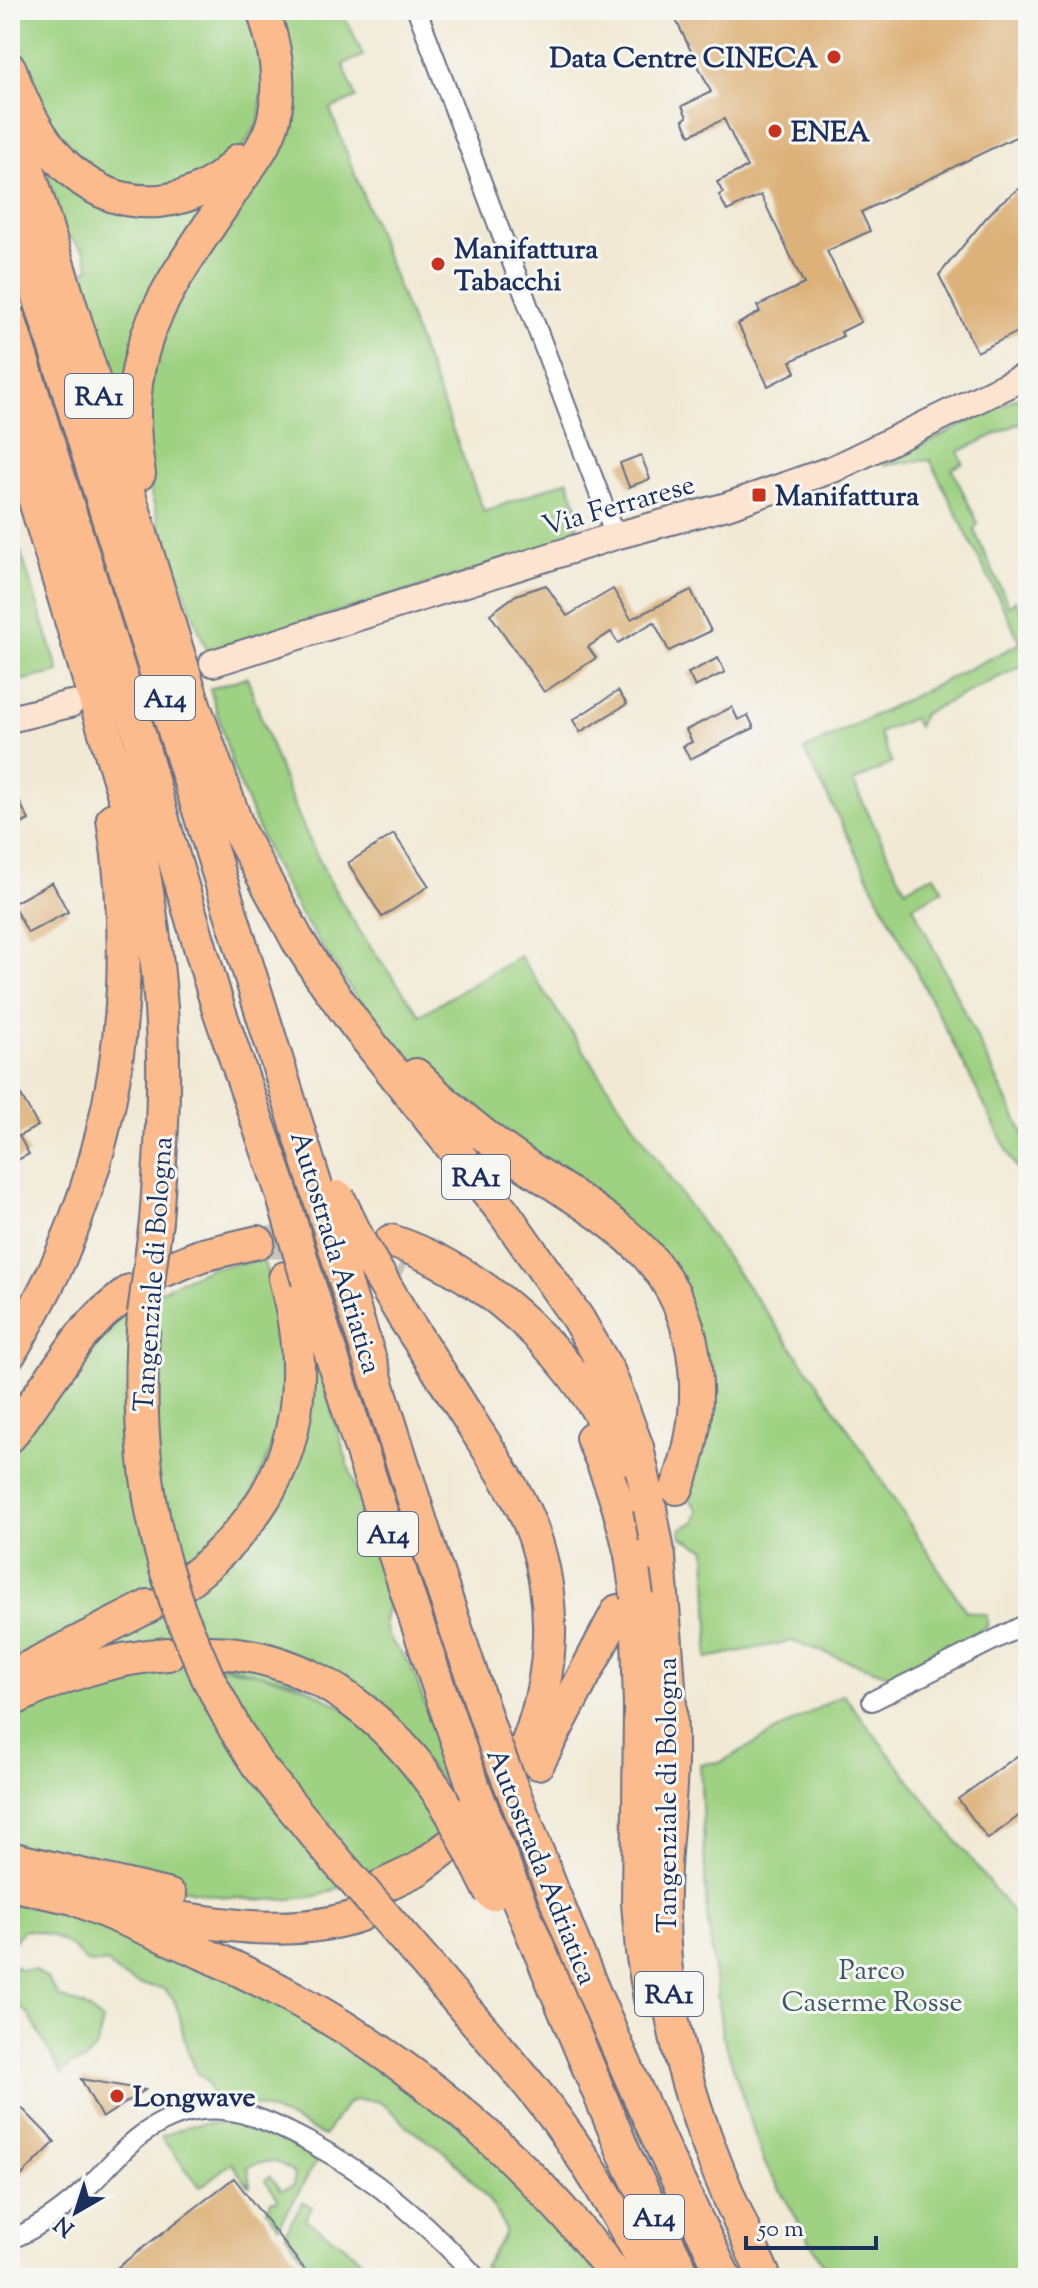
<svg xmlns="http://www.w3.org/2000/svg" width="1038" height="2288" font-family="'Sorts Mill Goudy',serif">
<rect width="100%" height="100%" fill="#f6f6f2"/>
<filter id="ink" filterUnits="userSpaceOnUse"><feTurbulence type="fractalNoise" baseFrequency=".0125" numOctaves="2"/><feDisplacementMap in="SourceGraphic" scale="16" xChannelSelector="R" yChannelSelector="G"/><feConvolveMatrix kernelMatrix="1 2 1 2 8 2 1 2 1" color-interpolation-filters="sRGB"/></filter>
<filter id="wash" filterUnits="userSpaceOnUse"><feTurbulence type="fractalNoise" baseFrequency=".006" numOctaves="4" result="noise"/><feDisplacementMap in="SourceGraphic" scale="32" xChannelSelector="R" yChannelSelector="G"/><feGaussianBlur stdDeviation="1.8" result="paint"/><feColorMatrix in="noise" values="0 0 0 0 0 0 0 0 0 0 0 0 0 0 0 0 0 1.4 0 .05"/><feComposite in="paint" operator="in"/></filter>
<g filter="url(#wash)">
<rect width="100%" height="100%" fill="#f1e9d4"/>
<!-- green -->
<path fill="#9ed181" stroke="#5c8070" stroke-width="2" d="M10,10H252L266,56L259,122L240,152L216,174L136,193L69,158L19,70L10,43Z
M274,10H338L350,26L363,56L343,64L356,98L330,109L484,512L568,480L581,517L569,541L554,547L207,651L160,527L150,490L144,450L149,352L260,160Z
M44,162L65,177L208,198L119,411L78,274L90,268L84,251L65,233Z
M1028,392V419L958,452L963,463L952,469L978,523L974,530L1009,606L1015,600L1026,623L1028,622V663L923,714L918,727L913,718L879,733L892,763L853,782L905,889L934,875L943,890L913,906L1028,1143V1191L804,750L1021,643L930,460L883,465Z
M10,518L59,672L10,683Z
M247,677C277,765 307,851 359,930C378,959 400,986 420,1015L520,956L686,1202L827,1396L966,1611L987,1615V1627L891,1676L792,1641L707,1658L709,1629L706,1549L681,1537L680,1529L695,1522L698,1510L688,1497L698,1466L673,1281L415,1066L354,994L301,915L273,864L234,770L210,689Z
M263,1260L275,1297L287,1349L284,1415L249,1501L175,1577L10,1661V1454L65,1376L90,1345L128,1310L174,1284L210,1268Z
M311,1354L314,1355L318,1366L390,1601C373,1636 398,1643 413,1670L458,1799L365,1695L126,1648L81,1651L223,1562Z
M178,1664H221L304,1686L344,1708L394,1753L445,1830C415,1856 381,1872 344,1886C335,1889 325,1894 316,1896C253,1907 189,1892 129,1877C89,1868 50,1859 10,1849V1713L62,1688Z
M843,1694L1028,1933V2278H831L764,2162L722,2033L707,1913L700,1764L721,1762Z
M10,1902L92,1922L276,1998L481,2140L605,2278H495L484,2266C488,2255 505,2241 504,2229C503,2212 457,2163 443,2151C431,2141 415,2133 403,2122C395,2115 388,2107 379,2102C374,2100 361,2100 355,2100C344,2101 331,2129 324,2136C288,2117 255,2100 213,2097L207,2081L195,2070L185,2043L179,2013L173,1998L162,1988L141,1985L121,1976L107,1963C76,1966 87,1956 67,1944C55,1936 37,1930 23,1930L14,1942L10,1944Z
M10,1962L19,1969L35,1970L47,1978L59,1997L84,2006L103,2021L97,2046L83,2062L71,2064L62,2074L28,2013C9,2004 10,1980 10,1962Z
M219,2122C247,2123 296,2143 316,2162L279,2226L267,2211L271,2201H277L278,2199L265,2180L270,2176L280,2190L294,2186V2174C281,2159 263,2159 247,2167L249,2170L250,2186H249L231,2163L200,2187L161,2137L188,2126Z
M303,2202L312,2207L305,2219L343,2245L383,2278H319L285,2233Z"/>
<g id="blocks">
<!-- building -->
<path fill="#ddb27a" d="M671,10H1028V131L861,212L870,231L827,251L861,322L841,332L843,336L791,361L796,372L768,386L738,324L760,312L757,306L804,284L761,195L727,211L719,195L723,193L717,182L747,167L724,119L690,135L683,120L687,117L682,106L711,92Z
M1028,182V327L977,352L939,275L985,219L1000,203Z
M641,455L650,479L629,487L620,463Z
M546,585L567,616L613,589L631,619L691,590L711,631L669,651L654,622L618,643L611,632L588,647L596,658L544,692L490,614L516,595Z
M718,658L725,672L695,687L688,673Z
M618,691L627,704L580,732L573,720Z
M732,707L738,720L748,715L754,728L690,759L683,746L692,742L686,730Z
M10,784L29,820L10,830Z
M394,834L429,886L382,917L348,863Z
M52,882L68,912L28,933L12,904Z
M10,1076L38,1126L19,1136L29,1154L14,1162L10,1154Z
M1028,1748V1809L988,1839L958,1799Z
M81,2079L145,2090L102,2118Z
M10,2096L55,2142L10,2187Z
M234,2178L311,2278H127L118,2267Z"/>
</g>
</g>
<g filter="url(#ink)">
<use href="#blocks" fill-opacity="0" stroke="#667087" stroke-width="2"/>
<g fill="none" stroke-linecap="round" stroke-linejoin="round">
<!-- highway-tunnel -->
<path stroke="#c6c4bc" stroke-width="32" stroke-dasharray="32 16" stroke-linecap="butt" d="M258,1242C307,1243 361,1244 406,1266"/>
<defs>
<path id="street" d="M417,10L615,536
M872,1701L1028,1623
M10,2240C42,2226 69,2206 94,2181C111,2164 127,2144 147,2131C205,2092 252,2112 307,2141C375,2177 425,2222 477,2278"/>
<path id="secondary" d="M213,663L615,536L727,506L833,469L1028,375
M10,719L70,704"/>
<path id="highway" d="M10,69C33,137 78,207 159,201C192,198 218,183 239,160
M10,110L195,708L240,834L297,939L318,972L355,1024L505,1214L578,1319L609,1373L637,1447L650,1508
M10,203L318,1193
M10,321L140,737L171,849L218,1007L280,1187
M10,418L138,842C152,913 162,983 163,1056C164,1111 160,1166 156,1221
M139,474C118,346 165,293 231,193C246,170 268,145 274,118C282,80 275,46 263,10
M416,1075C449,1108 485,1138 524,1164C566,1193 611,1217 646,1254C705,1318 707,1411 677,1488
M391,1241C489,1273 583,1362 621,1458
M165,1270L202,1255L258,1242
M308,1281C361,1449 413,1618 473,1785
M347,1287L431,1554L496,1748
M144,1314C138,1398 141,1484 165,1566
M403,1316C428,1354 452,1392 476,1430C498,1464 522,1500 535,1538C558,1609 552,1686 523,1754
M10,1353C28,1322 47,1289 61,1256C122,1115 137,970 113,819
M10,1436L81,1336L102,1314L130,1291
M592,1438C610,1476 622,1514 631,1555
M659,1557C664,1626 672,1694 671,1763C670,1805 664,1847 663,1890C662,1931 665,1975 672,2016C689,2109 726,2193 765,2278
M185,1583C291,1502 318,1405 285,1278
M637,1597L640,1708L638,1903L642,1951L650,1999
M209,1652C316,1653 398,1726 451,1812
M10,1677L149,1606
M208,1678L235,1729L257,1764L336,1860
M10,1701C61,1676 111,1658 168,1654
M538,1763L618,1611
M533,1841C590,1990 654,2135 725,2278
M10,1858L170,1896
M508,1875L625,2155L685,2278
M10,1884C58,1895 105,1905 154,1914C221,1925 294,1938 360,1915
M378,1888L418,1869L453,1843
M78,1900C151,1931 225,1960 294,1998C423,2069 529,2161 618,2278
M429,1967C467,2012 507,2056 543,2102C586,2157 619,2217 653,2278"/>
</defs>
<!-- street casing -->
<use href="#street" stroke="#667087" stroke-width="22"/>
<!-- secondary casing -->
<use href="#secondary" stroke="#667087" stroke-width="30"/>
<!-- highway casing -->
<use href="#highway" stroke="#667087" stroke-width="36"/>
<!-- street -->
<use href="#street" stroke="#fff" stroke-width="18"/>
<!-- secondary -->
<use href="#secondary" stroke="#fde4d1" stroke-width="26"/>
<!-- highway -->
<use href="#highway" stroke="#fbbb8d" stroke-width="32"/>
<defs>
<path id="highway-bridge" d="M280,1187L308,1281
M318,1193L347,1287
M338,1197L359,1241L403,1316
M144,1314L156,1221
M650,1508L659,1557
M631,1555L637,1597
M165,1566L179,1610L208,1678
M496,1748L533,1841
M473,1785L508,1875
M451,1812L492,1894
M336,1860L429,1967"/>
</defs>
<!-- highway-bridge casing -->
<use href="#highway-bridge" stroke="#667087" stroke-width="36" stroke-linecap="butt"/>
<!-- highway-bridge -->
<use href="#highway-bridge" stroke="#fbbb8d" stroke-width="32"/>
</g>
</g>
<!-- markers -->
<g fill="#c8321e" stroke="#f6f6f2" stroke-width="3">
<circle cx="834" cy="57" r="8"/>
<circle cx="775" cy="131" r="8"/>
<circle cx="438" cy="264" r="8"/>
<rect x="751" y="487" width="16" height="16" rx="4"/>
<circle cx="117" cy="2096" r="8"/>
</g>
<g text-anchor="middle" stroke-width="6" stroke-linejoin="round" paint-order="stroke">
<!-- shield labels -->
<g fill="#f6f6f2" stroke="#5d6b8a" stroke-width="2">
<rect x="65" y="374" width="68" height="44" rx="6"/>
<rect x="135" y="676" width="60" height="44" rx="6"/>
<rect x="442" y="1155" width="68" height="44" rx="6"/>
<rect x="358" y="1512" width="60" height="44" rx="6"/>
<rect x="635" y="1972" width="68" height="44" rx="6"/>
<rect x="624" y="2195" width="60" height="44" rx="6"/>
</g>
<g font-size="26" font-weight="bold" fill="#1b2f5e">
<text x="99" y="405">RA1</text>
<text x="165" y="707">A14</text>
<text x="476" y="1186">RA1</text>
<text x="388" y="1543">A14</text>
<text x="669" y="2003">RA1</text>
<text x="654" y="2226">A14</text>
</g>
<!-- poi labels -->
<g font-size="28" font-weight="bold" fill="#1b2f5e" stroke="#f6f6f2" text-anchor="start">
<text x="818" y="67" text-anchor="end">Data Centre CINECA</text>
<text x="791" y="141">ENEA</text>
<text x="454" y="258">Manifattura<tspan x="454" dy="32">Tabacchi</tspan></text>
<text x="775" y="505">Manifattura</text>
<text x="133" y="2106">Longwave</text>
</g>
<!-- street labels -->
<g font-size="28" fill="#1b2f5e" stroke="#f6f6f2">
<text transform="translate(618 504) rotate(-16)" y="10">Via Ferrarese</text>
<text transform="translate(337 1252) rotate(73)" y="10">Autostrada Adriatica</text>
<text transform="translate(152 1274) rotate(-86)" y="10">Tangenziale di Bologna</text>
<text transform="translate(666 1795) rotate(-90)" y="10">Tangenziale di Bologna</text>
<text transform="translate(543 1866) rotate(68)" y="10">Autostrada Adriatica</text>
</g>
<!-- park labels -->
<g font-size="28" fill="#3c5867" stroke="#f6f6f2">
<text x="872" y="1979">Parco<tspan x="872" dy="32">Caserme Rosse</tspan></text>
</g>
</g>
<!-- margin -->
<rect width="1038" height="2288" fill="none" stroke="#f6f6f2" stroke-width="40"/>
<!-- north arrow -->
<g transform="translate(76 2212) rotate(219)" stroke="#f6f6f2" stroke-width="6" paint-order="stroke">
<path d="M0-6L14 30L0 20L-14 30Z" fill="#1b2f5e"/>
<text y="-12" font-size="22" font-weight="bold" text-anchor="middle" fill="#1b2f5e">N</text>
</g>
<!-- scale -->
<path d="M746 2236v12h130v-12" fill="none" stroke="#1b2f5e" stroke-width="4"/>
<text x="758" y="2236" font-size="24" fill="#1b2f5e" stroke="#f6f6f2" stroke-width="6" paint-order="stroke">50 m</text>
</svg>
